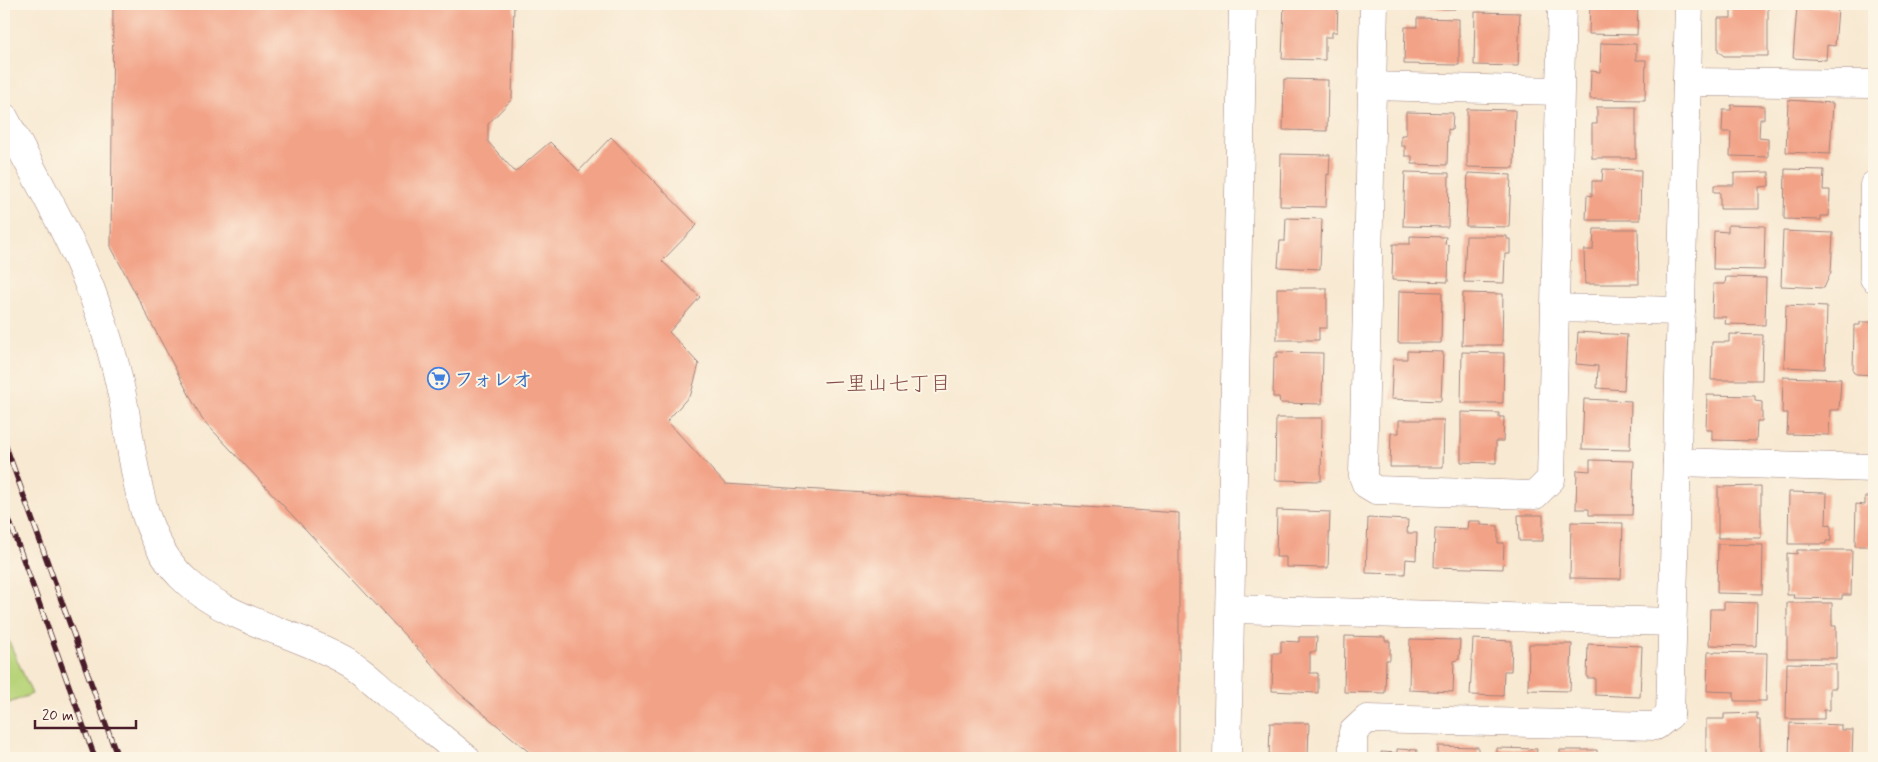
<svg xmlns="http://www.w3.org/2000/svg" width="1878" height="762" font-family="Mynerve,'Klee One',sans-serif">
<rect width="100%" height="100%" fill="#fcf5e5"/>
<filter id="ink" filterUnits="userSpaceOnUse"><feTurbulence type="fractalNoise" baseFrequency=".02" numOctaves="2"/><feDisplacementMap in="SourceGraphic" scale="10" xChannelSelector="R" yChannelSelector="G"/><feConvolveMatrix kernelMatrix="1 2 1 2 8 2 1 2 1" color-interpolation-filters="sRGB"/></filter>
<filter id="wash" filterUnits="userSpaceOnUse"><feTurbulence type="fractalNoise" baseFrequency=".0096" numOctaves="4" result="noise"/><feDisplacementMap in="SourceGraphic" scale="20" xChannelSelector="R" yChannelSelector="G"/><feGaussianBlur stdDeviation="1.12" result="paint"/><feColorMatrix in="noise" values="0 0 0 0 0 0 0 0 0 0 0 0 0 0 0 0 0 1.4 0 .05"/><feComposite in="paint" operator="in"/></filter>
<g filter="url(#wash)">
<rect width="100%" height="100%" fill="#f8e9d2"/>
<!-- park -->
<path fill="#b8d47a" stroke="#817a52" d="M4,630L32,694L4,705Z"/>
<g id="blocks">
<!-- building -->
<path fill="#f2a286" d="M113,4H514L512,99L488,124V142L515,172L550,142L579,171L611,137L697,225L662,261L700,297L669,332L699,364L691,394L667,421L725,484L1179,513V758H536L459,693L202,419L111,247Z
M1284,4H1338L1337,32H1332V37H1325V60L1282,59Z
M1412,4H1455V9L1412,8Z
M1590,4H1638L1637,35L1589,34Z
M1731,4H1768V56H1724L1718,51V18H1731Z
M1797,6L1838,9L1835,46L1827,45L1826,60L1793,58Z
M1475,12L1520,13L1518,66L1474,65Z
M1417,18L1459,19V65L1404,64L1405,27H1417Z
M1601,43L1636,44V60H1646L1645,100L1590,99L1591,71L1600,72Z
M1284,79L1328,80L1327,131L1283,130Z
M1788,100L1833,103L1830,154L1786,152Z
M1731,105L1764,106V119H1760L1759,138L1768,139V157L1730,156L1731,132H1722L1723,110H1731Z
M1597,107H1636V158H1592V124H1597Z
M1467,109L1515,110L1514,168L1467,167Z
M1406,112L1453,113L1452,130L1448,129L1447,165L1412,164V156H1405V146H1401V135H1406Z
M1281,154L1330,155L1329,175L1327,174L1326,207L1280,206Z
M1603,169L1641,170L1640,220H1586L1587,195L1592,196V181H1602Z
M1785,169L1824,170L1823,190H1830L1829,216H1821V220L1784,219Z
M1405,172L1449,173L1448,227L1403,226Z
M1769,172V186L1759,187V209H1720V192H1714V185H1734V173Z
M1468,173L1511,175L1509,227L1466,226Z
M1286,218L1322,219L1320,269L1278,267L1280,241H1285Z
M1728,225L1765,226L1764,270L1713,269L1714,231L1728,232Z
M1594,229H1638L1639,284H1585L1584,250H1593Z
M1783,231L1833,233L1831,272L1824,288L1781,286Z
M1410,236L1446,237L1445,244L1449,245L1448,282L1392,280L1393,244H1410Z
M1466,236H1507V239H1510V254H1505L1504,283L1464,282Z
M1726,277L1766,278L1765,325L1725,324L1726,317H1712L1713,284H1725Z
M1277,288H1327V328H1319V340H1277Z
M1399,291L1442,292L1441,343H1398Z
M1463,293L1503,294L1502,345H1462Z
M1786,305L1827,307L1825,369L1784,367Z
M1860,322H1874V375L1856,374L1853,372L1854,325H1860Z
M1578,332L1627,335L1624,390L1597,388L1598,366L1576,364Z
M1729,334L1763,335L1762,380H1711L1712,342H1729Z
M1407,351L1443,352L1441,401L1391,399L1393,359H1407Z
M1277,352L1323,353L1322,404L1280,403L1279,397H1273L1274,357H1277Z
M1462,352L1504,353L1503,403H1461Z
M1783,377L1841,379L1839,410H1830L1829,435L1787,434L1788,413H1782Z
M1707,395L1755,396V401L1762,402V421H1757L1756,441L1712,440V430H1706Z
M1584,399L1631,401L1630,450L1582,449Z
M1461,412L1499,413V417H1504L1503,441H1496V463L1461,462Z
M1276,418H1322L1321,481L1275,480Z
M1399,420H1444L1443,467H1390L1391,433H1399Z
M1590,460L1634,461L1632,515H1589V509H1576L1577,470L1590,471Z
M1761,486V538H1718V487Z
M1789,492L1827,493L1826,525L1831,524V541H1826V544H1788Z
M1865,497H1874V546H1855L1856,504L1865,505Z
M1277,510L1330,512L1328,568L1286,567V557H1276Z
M1518,515H1543V541H1519Z
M1368,518L1408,520L1407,533H1417L1416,560L1406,559L1405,574L1366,573Z
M1468,521H1481V525L1498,526V543H1504L1503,569L1434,567L1435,528L1467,529Z
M1571,522L1623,523L1621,579L1570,578Z
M1718,544L1763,545L1762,594L1717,593Z
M1797,550H1852L1851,595H1842V599L1793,598L1794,595H1787V553L1797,554Z
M1724,602L1757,603L1756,646L1709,645L1710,609H1724Z
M1787,603H1832V626H1836V658H1787Z
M1345,636L1385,637V641H1390V660H1386L1385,693L1344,692Z
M1299,637H1317L1316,652H1310V673H1318V693L1272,691L1273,653H1281V641L1299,642Z
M1410,639L1460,640L1459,659L1454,661L1453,692L1409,690Z
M1473,639L1512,641L1511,671H1504L1503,696L1470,695Z
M1529,644H1572L1570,691L1528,690Z
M1588,644L1642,646L1640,697L1595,695V678H1587Z
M1708,652L1767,653L1766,701H1734V692L1707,691Z
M1787,663L1836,664V688H1830V710H1824V719H1786Z
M1757,713V720H1760V758H1706V719H1724V714Z
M1270,723H1309L1308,758H1269Z
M1790,723L1841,725V730H1853L1852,758H1789Z
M1438,746L1478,747V758H1438Z
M1497,748L1537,749L1536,758H1497Z
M1397,749L1417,750L1416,758H1381V752L1397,753Z
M1560,750H1597V758H1560Z"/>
</g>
</g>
<g filter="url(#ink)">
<use href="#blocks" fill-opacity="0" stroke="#a1847e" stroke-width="1"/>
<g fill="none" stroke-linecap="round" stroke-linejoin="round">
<defs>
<path id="minor" d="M1374,4L1363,476L1366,484L1376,490L1535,495L1551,479L1562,4
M1687,82L1874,84
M1372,86L1560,91
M1874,185V278
M1555,308L1681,311
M1677,462L1874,468
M1232,609L1673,622
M1353,758V732L1367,719L1656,726L1670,715"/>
<path id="tertiary" d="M4,117C34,174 67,230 91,290C104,324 115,360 122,395C135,458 136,537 187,582C232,623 297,632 348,662C363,670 375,683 388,694C414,715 440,737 466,758
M1670,715L1689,4
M1227,758L1243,4"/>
</defs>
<!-- minor casing -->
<use href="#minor" stroke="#a1847e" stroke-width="29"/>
<!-- tertiary casing -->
<use href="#tertiary" stroke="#a1847e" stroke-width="29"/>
<!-- minor -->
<use href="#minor" stroke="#fff" stroke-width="28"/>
<!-- tertiary -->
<use href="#tertiary" stroke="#fff" stroke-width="28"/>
<defs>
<path id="rail" d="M4,441L118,758
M4,506L95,758"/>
</defs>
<!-- rail casing -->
<use href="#rail" stroke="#4a1f2b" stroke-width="5.5"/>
<!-- rail -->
<use href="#rail" stroke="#fcf5e5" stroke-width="4" stroke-dasharray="11" stroke-linecap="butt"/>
</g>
</g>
<!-- icons -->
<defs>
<symbol id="supermarket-ring" viewBox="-11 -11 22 22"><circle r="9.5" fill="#fcf5e5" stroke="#3f7fe0" stroke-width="1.5"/><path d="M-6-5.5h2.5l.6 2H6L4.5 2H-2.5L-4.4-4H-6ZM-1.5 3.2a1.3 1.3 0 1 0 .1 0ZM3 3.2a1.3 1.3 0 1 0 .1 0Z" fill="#3f7fe0"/></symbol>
</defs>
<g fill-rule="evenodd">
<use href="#supermarket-ring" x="426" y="366" width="25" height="25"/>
</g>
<g text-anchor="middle" stroke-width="4" stroke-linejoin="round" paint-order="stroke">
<!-- shop labels -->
<g font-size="20" font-weight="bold" fill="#366cbe" stroke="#fcf5e5" text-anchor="start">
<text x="454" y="386">フォレオ</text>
</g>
<!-- neighbourhood labels -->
<g font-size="21" fill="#854d4b" stroke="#fcf5e5">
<text x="888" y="390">一里山七丁目</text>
</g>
</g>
<!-- margin -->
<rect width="1878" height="762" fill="none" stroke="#fcf5e5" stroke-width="20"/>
<!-- scale -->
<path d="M35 720v8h101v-8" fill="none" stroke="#4a1f2b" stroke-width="2.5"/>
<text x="42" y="720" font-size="15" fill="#4a1f2b" stroke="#fcf5e5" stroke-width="4" paint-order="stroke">20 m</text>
</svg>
